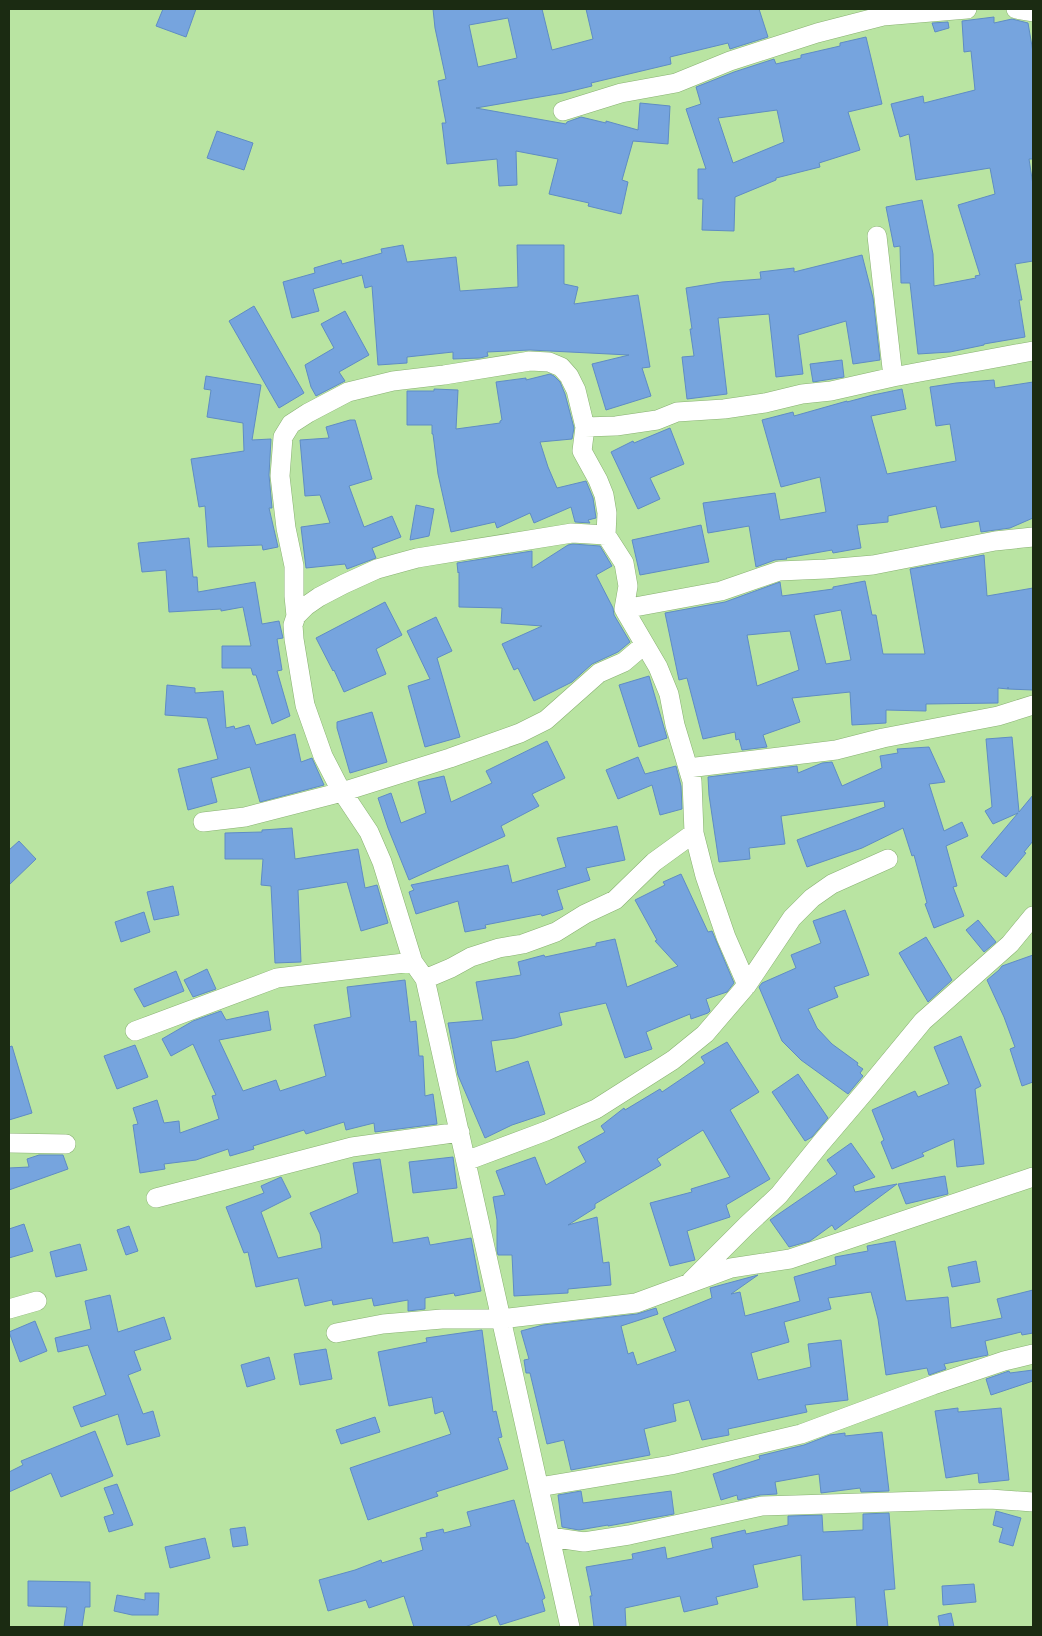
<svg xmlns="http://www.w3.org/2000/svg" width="1042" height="1636" font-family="'Varela Round',sans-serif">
<rect width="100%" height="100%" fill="#b9e4a2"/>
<!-- building -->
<path fill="#76a4de" stroke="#5f8cc4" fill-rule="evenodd" d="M163,9H196L186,37L156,26Z
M433,9H542L552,50L593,39L586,9H759L768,37L730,49L728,43L670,57L671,64L591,83L592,86L563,93L476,108L566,124L567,122L581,117L606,123V121L638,130L640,103L670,106L668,144L633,141L622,180L628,182L621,214L588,206L589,203L549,194L558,159L516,151L517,185L499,186L497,159L447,164L442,123H446L438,81L446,79L435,28ZM508,18L517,58L478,67L469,25Z
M994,17V23L1012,19L1028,23L1033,52V159H1029L1033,185V261L1015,264L1022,300H1019L1025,337L984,344V345L950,352L918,354L910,283H901L900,246L894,247L886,207L922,200L933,254L934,286L976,278L975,276L980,275L958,205L995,194L990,168L916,180L909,134L900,137L891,104L923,96L924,103L975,90L971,51L964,52L962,21Z
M948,22L949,28L935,32L932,23Z
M866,37L882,104L848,112L860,150L819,163L820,167L776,178V180L735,197L734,231L702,230L703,199H698V169H706L686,109L701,104L696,87L734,72L774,59L776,64L801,58V55L840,46V43ZM777,110L784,142L733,163L718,118Z
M217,131L253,143L244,170L207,158Z
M403,245L407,262L456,257L460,291L518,287L517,245H564V284L578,287L574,304L638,295L650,367L642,368L651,396L606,410L592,364L629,355L530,350L487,352L488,356L480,358L453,359V352L407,357V363L378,365L372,286L365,288L362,275L313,289L319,311L292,318L283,282L315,273L314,268L341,260L342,264L382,253L381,249Z
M862,255L873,298L880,360L853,364L846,321L798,335L803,374L776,377L769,314L718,318L727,394L687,399L682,357L694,356L690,329H692L686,288L722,282L761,279L760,272L794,268V272Z
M254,306L304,393L279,408L229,321Z
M345,311L369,355L339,372L345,381L316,396L311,387L305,365L334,348L321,324Z
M842,360L844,377L813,382L810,364Z
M550,374L554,376L560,382L565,394L574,428L572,439L540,442L548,467L557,488L586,481L593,498L596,518L588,520L590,523L575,522L571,507L534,523L530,513L497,528L495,522L451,532L438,474L433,434H432V425H407V391H434V389L458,390L456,429L500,423V421L502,420L496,382L526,378V380Z
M206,376L261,385L252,440L271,439L269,475L272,508H269L278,547L263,550L262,545L208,547L205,506L199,507L191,459L244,451L243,423L207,417L211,390L204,389Z
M994,380L995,388L1033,382V518L1010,528L981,532L979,521L941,528L936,506L888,516V522L857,525L861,548L833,553L832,550L786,558L787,559L775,560L756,567L749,526L708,533L703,503L775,493L780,520L826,512L820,477L781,487L762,420L793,412L794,416L847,401V402L873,395L902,389L906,409L871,416L887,474L956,461L950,424L936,426L930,387L956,383Z
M350,420H355L372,479L349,486L364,527L392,516L401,537L372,548L376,558L347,569L345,564L306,568L301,527L330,523L320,495L305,496L300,440L329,438L326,427Z
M670,428L684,464L650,478L660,499L638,509L611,452L633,441L634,443Z
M416,505L434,509L429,536L410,540Z
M701,525L709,562L640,575L632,540Z
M189,538L193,577H197L198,592L255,582L262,624L279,621L283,638L277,639L282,670L277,671L290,716L272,724L256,675H253L251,668H222V646H251L243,607L221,611V609L169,612L166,570L142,572L138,543Z
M573,544L600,546L612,566L596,575L613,608L614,615L630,642L618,652L592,664L572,682L534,701L518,668L514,670L502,644L542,626L501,623L502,608L459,607V572L458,573L457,563L532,551V568L568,545Z
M984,555L987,596L1033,588V690L1008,689V687V689L998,688V703L926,704V711L886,710V723L852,725L850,692L792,698L800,722L763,735L767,747L742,750L739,739L736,740L735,732L703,739L687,678L679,680L665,613L725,602L780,582L782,596L833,589V587L865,581L872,615H876L883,654H925L910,569ZM841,610L851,660L826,664L814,615ZM790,631L799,670L757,686L747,635Z
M385,602L402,635L376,649L386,674L344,692L334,670L333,671L316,638Z
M436,617L452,651L437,658L460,737L425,747L408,686L430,679L407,631Z
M649,676L667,738L639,747L619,685Z
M167,685L195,688V693L223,691L226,728L234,726L235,729L249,725L256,745L295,734L301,762L312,758L324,785L260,802L250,767L211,778L217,802L188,810L178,769L218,759L207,718L165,715Z
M372,712L387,762L350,773L337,728V722Z
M1012,737L1019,812L1033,795V841L1024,852L1026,853L1006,877L981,857L1018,813L993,824L985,811L992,807L986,739Z
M547,741L565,778L532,794L539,806L501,826L505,836L409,880L388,828L378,798L391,793L401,823L426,813L418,782L444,776L451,802L492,783L486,771Z
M929,747L945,782L929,784L944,831L962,822L968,836L946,846L957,886L953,887L964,916L934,928L925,904L927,903L914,855L912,856L903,828L862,848L807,867L797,840L885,807L884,801L781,816L785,844L749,848L750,859L719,862L709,795L708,777L797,766L798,773L822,763L832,762L842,786L882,768L880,756L898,753L897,749Z
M638,757L645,774L676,766L681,786L682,809L660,815L652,785L618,799L606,770Z
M617,826L625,860L586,868L590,880L557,890L563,909L542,916L541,914L485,925L486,928L465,932L458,901L416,914L409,892L414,890L411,885L508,865L512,883L566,867L557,838Z
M292,828L295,859L358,849L365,888L377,885L388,923L361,931L347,882L298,890L301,962L275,963L271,886L261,885L263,859H225V833L262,832V830Z
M19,841L36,859L9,885V850Z
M681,874L708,932L712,931L734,983L727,992L706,999L710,1011L708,1013L691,1019L690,1014L646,1032L652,1049L625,1058L606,1003L559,1013L562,1025L515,1038L491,1041L496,1072L528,1061L545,1114L512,1125L485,1138L458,1075L448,1023L483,1020L476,982L521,975L518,962L544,955L545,957L596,946V943L615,939L627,987L678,966L655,941L657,940L635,900L665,885L663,882Z
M173,886L179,915L154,920L147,892Z
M845,910L869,975L834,987L838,997L808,1009L817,1028L832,1044L858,1063L857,1065L863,1069L860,1073L863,1076L848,1094L801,1060L782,1041L759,987L762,983L796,968L791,955L821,943L813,921Z
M144,912L150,932L121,942L115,922Z
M978,920L996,942L984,952L966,930Z
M926,937L952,980L928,1002L899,953Z
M1033,955V1082L1022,1086L1010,1049L1015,1047L1004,1017L987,980L999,970L1002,966Z
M207,969L216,989L193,997L184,980Z
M176,971L184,991L144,1007L134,989Z
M405,980L410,1022L416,1021L419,1056H423L425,1096L433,1094L437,1124L375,1132L374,1123L346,1130L344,1122L306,1134L304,1130L253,1146L254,1149L230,1156L228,1149L196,1160L164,1164L165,1169L140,1173L133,1125L138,1124L133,1108L157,1100L164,1123L179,1121L180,1133L219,1119L212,1096L216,1095L193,1044L171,1056L162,1039L193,1021L221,1011L226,1020L268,1011L271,1030L219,1040L243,1091L276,1080L280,1091L326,1076L314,1025L351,1017L347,987Z
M961,1036L981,1086L975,1089L984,1164L957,1167L954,1139L922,1153L924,1156L892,1169L881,1142L884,1140L872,1110L915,1091L918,1097L949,1084L934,1047Z
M727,1042L759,1092L730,1110L770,1179L726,1205L730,1217L687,1231L695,1260L670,1266L650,1203L692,1192L691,1189L730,1177L703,1130L657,1159L661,1165L595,1204V1208L568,1225L597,1217L603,1263L609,1262L611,1285L568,1289V1293L514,1296L512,1255H498L497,1251V1220L493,1197L505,1195L496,1171L535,1157L546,1185L586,1162L578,1147L605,1132L601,1126L624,1108L625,1110L660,1089L662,1092L705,1063L701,1057Z
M135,1045L148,1077L117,1089L104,1056Z
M12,1046L32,1113L9,1120V1047Z
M798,1074L828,1118L812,1137L805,1141L772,1092Z
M851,1143L875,1177L853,1186L855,1192L897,1184L835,1230L832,1225L810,1241L789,1247L770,1220L837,1174L827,1160Z
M39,1155H63L68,1169L9,1190V1168L29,1167L27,1159Z
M453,1157L457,1188L413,1193L409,1162Z
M380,1159L393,1243L428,1237L430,1245L471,1238L481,1291L455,1296L454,1293L425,1298V1309L408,1311V1300L374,1306L372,1298L333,1305L332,1300L305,1306L298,1278L256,1287L248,1252L244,1253L226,1207L264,1193L261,1186L281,1177L291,1197L261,1212L278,1258L322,1248L320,1234L310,1213L358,1193L353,1163Z
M945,1176L948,1194L906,1204L898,1184Z
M24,1224L33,1251L9,1258V1229Z
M129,1226L138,1251L126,1255L117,1230Z
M895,1241L906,1301L948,1297L951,1328L1002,1318L997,1299L1033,1290V1333L1022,1335L1021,1332L985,1341L988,1355L944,1364L946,1369L929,1375L927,1368L886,1375L878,1319L871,1292L828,1298L831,1309L784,1322L789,1342L751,1353L758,1380L811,1367L808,1344L841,1340L848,1400L805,1405L807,1412L728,1429L729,1435L702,1440L689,1400L673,1404L676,1421L644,1429L650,1455L571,1470L564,1440L547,1444L530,1373H526L524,1360L529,1359L521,1331L543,1325L637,1314L656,1308L658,1314L621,1326L628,1354L633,1352L637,1365L676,1351L663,1318L712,1298L710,1288L758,1275L731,1294L740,1292L745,1316L800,1301L794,1277L836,1265L835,1257L868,1251L867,1246Z
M80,1244L87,1270L56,1277L50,1252Z
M976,1261L980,1282L952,1287L948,1267Z
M110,1295L118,1332L164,1317L171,1339L134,1351L141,1370L128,1375L143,1414L153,1411L160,1436L127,1445L118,1414L81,1427L73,1407L106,1395L88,1345L58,1352L55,1338L91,1329L85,1301Z
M35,1321L47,1351L20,1362L9,1332Z
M482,1330L493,1412L496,1411L502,1437L498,1438L508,1469L436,1492L438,1496L368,1520L350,1468L451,1434L443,1411L435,1414L432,1397L389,1406L378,1352L427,1342L426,1338Z
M326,1349L332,1379L300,1385L294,1354Z
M269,1357L275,1379L247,1387L241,1365Z
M1033,1370V1381L991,1395L986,1379L1009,1371L1010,1373Z
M958,1408V1412L1001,1408L1009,1480L979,1483L978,1473L946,1478L935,1411Z
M375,1417L380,1432L341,1444L336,1430Z
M95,1431L113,1476L61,1497L51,1473L9,1492V1472L23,1465L21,1461Z
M882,1432L889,1491L861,1492L860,1488L821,1493L819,1474L775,1482L777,1494L760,1495L738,1500L737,1495L721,1500L713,1474L760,1459L759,1456L804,1445L830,1435L845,1433V1436Z
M117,1484L133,1525L109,1532L104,1517L114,1514L104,1488Z
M581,1491L583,1503L671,1491L674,1514L608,1526V1525L579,1530L562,1527L558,1495Z
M514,1500L526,1543H528L545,1598L542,1600L545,1611L500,1625L496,1615L465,1627H414L404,1596L369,1608L366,1600L328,1611L319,1580L355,1570L381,1560L382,1563L423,1550L420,1538L427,1537L426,1533L443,1529L444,1533L471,1526L467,1512Z
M996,1511L1021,1518L1013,1546L999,1542L1003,1528L993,1525Z
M889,1513L895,1589L884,1590L888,1627H857L855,1597L803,1600L801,1555L753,1565L758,1587L716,1597L718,1604L684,1612L680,1596L625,1608L626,1627H594L590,1596H592L586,1567L633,1559L632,1554L665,1547L667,1559L713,1548L711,1538L745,1530L746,1534L788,1525V1516L822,1515L823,1532L863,1530V1514Z
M245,1527L248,1545L233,1547L230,1529Z
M205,1538L210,1558L170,1568L165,1547Z
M28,1581L90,1582V1607H85L82,1627H64L67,1607L28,1606Z
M974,1584L976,1602L943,1605L942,1586Z
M145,1593H159L158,1615H132L114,1611L117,1595L145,1600Z
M951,1613L954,1627H940L938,1616Z"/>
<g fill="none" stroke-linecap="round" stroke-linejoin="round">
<defs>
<path id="street" d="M1016,9L1033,12
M563,111L621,93L676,83L730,61L817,33L883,16L967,9
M877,236L893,377
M585,427L616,426L657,420L677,412L724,409L765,403L802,394L831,391L893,377L1033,351
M624,609L721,591L779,571L826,569L873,565L995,541L1033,537
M296,616L306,606L319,597L344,584L377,569L417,558L572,533L606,535
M688,768L836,750L883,738L998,716L1033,705
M203,822L245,817L342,792L450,758L520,733L546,720L599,673L624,662L644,645
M425,979L451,968L471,957L499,948L523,944L556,932L585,914L615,900L654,862L694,833
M135,1031L277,978L413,962
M9,1143L66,1144
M466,1161L546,1131L596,1109L673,1060L705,1034L747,985L792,918L812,898L832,884L888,859
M156,1198L352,1147L460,1132
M691,1281L746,1226L779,1195L821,1143L867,1089L923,1021L1010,944L1033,916
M9,1309L37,1301
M336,1333L383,1324L442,1319H501L636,1303L731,1268L790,1259L1033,1177
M539,1487L671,1465L801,1434L933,1385L1004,1361L1033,1354
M550,1537L584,1542L629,1535L762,1506L990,1499L1033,1502
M570,1627L425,979L413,962L382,862L369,832L339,787L323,756L305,705L294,639L293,625L296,616L294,596V566L286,528L280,476L283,437L291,424L308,413L348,392L393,381L444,375L530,361L549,362L561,367L569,376L576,390L585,427L582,451L598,480L604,495L607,513L606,535L624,563L628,586L624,609L658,667L669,694L675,725L692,781L694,833L705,876L726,937L747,985"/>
</defs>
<!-- street casing -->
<use href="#street" stroke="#89b172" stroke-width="20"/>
<!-- street -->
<use href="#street" stroke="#fff" stroke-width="19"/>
</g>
<!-- border -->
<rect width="1042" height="1636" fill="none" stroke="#1b2b12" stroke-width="20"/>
</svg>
